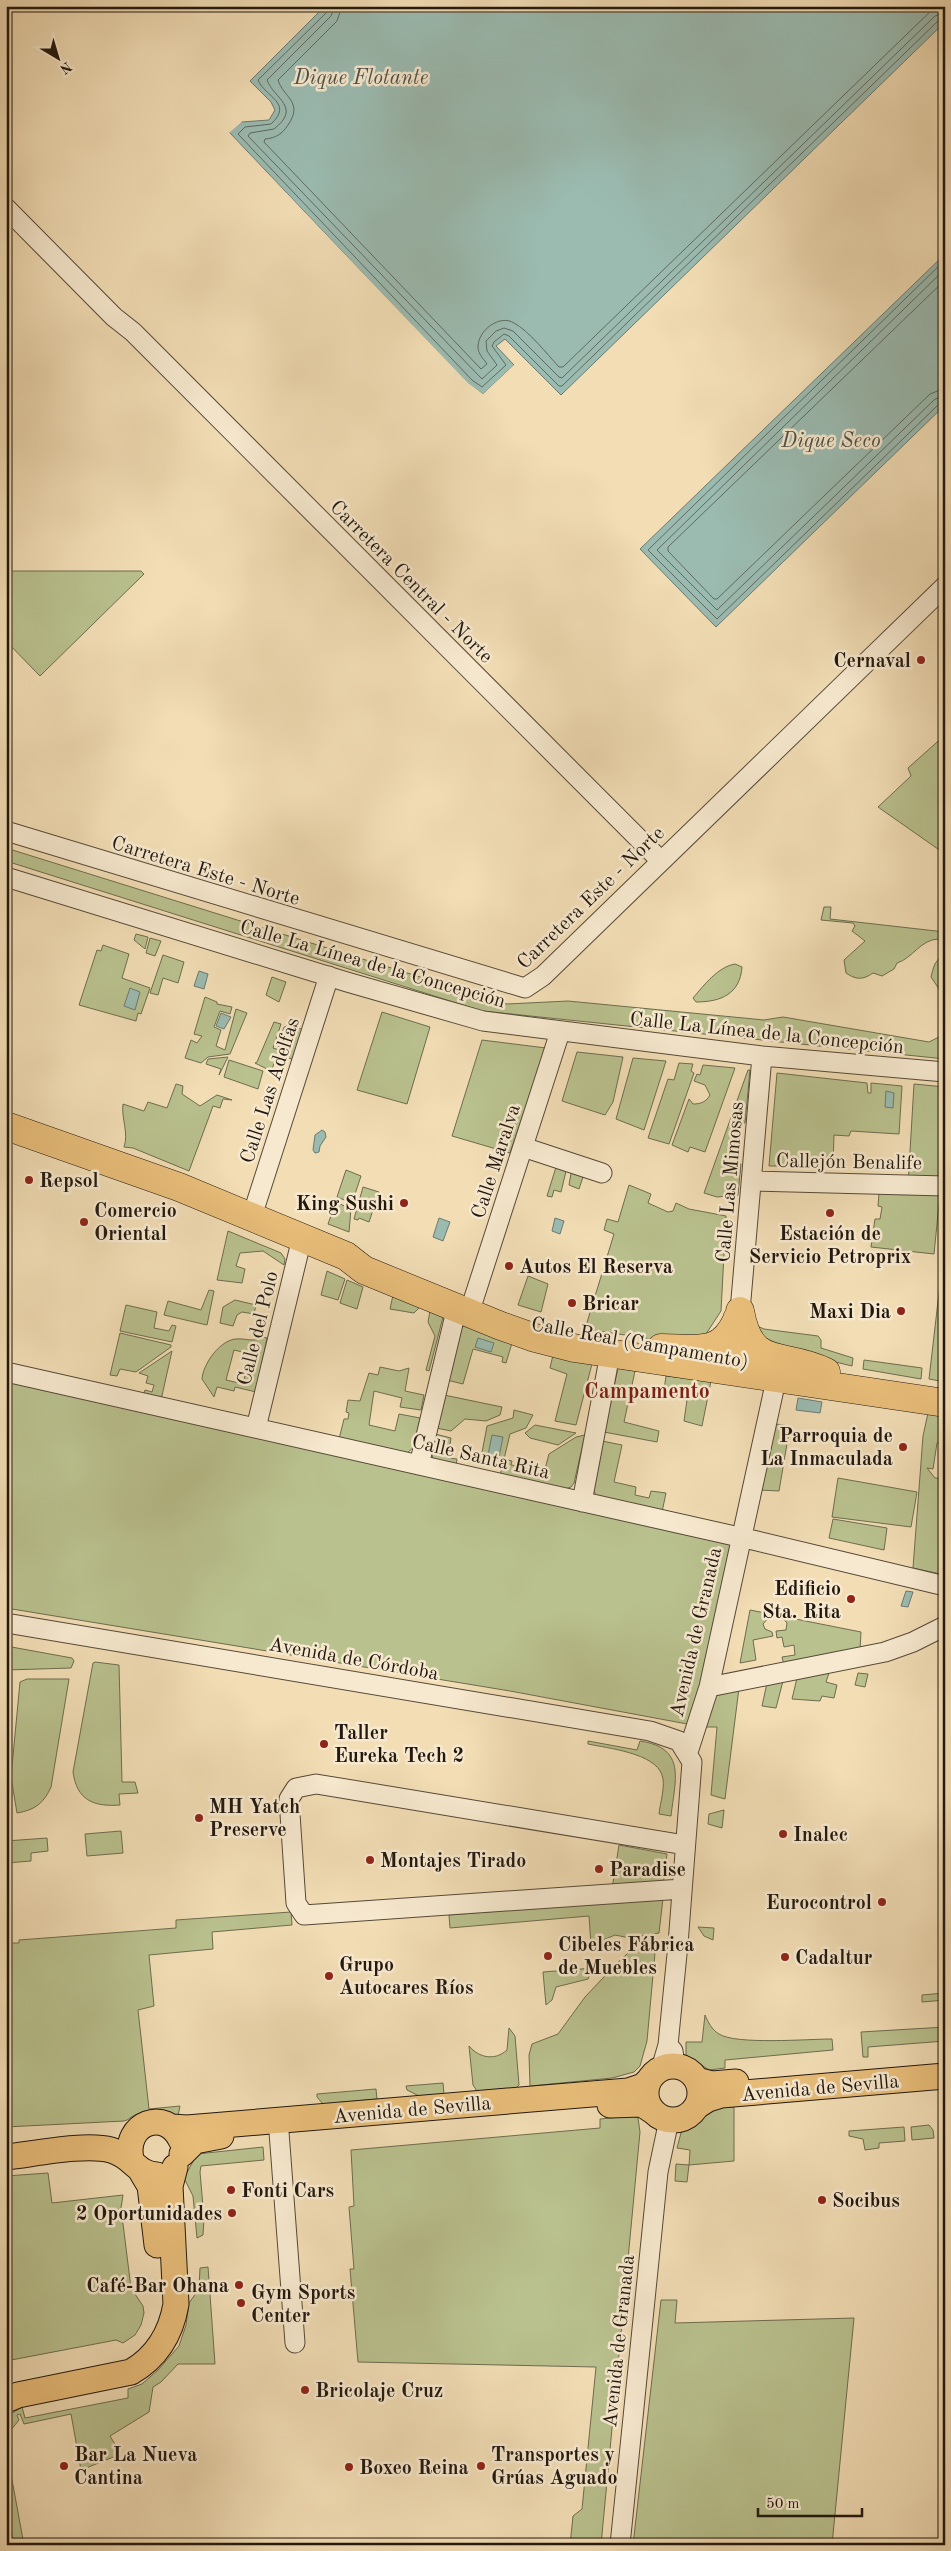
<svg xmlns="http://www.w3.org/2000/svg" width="951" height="2551" font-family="'Old Standard TT',serif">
<rect width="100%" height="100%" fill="#f2ddb5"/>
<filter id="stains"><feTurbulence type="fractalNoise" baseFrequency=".004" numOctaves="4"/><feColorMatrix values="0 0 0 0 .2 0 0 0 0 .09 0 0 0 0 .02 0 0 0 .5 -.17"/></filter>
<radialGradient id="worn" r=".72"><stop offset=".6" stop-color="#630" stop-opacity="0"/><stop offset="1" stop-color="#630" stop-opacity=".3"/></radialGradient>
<!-- green -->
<path fill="#b9c18e" stroke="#6e6c4e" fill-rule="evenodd" d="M6,571H141L144,574L40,676L6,641Z
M945,735V854L878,807L911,776L908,768Z
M6,848L507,1004L568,1001L764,1020L783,1017L929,1042L945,1034V1059L482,1011L6,861Z
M824,907H831L830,919L945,932V998L931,977C932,973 933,968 935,964C941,955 948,949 938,939C920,940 913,958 897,963L894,969L882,976L873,973C863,980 856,980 846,973L844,960L865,941L852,931L855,926L853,923L821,920Z
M136,934L148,937L145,949L134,940Z
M150,938L161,941L155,956L146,953Z
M103,945L129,954L122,978L150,988L141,1014L138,1013L136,1021L79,1005L97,950L101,951Z
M163,955L184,962L178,983L163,978L158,995L150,993Z
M735,964L742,967C740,994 721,1002 696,1002L693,998C704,985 718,967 735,964Z
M272,977L286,982L279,1002L266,995Z
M205,997L217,1002V1004L232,1007L230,1014L220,1011L214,1027L221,1030L216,1046L225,1050L236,1009L247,1013L230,1054L208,1057L201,1063L185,1058L191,1040L197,1043L202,1036L194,1034Z
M382,1012L430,1027L407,1104L357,1090Z
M274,1022L281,1024L273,1048L289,1053L297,1027L303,1030L294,1060L283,1056L280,1062L275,1061L272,1069H267L255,1063L257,1062Z
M482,1040L546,1048L510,1153L452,1136Z
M577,1052L623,1057L613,1102L605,1115L562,1101Z
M228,1057L219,1075L221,1069L206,1064L208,1059Z
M633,1058L666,1061L644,1130L616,1119Z
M229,1060L263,1071L258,1089L224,1077Z
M679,1063L693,1064L691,1071L694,1073L669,1144L648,1138L668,1079L674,1080Z
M703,1065L735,1068L705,1152L690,1147L688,1152L672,1145L689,1099L693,1104C701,1104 706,1102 710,1095L705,1085L694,1081L697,1074L700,1075Z
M748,1070H750L745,1123L736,1122L732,1163L741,1164L738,1195L717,1197L704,1193Z
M777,1073L867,1083L868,1093H871V1083L902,1086L899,1134L851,1131L849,1136L834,1135L833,1166H769Z
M176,1084L183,1086L182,1094L200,1106L217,1095L232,1100L223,1099L220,1108L213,1106L189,1171L133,1148L124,1147C129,1133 121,1118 123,1104L144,1111L148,1102L167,1108Z
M914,1084L945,1087V1186L908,1185Z
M557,1164L567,1167L561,1192L554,1190L552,1197L547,1196Z
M572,1168L584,1174L579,1189L569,1185Z
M346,1170L361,1176L352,1203L337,1197Z
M629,1185L651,1194L648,1203L668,1212L673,1211L676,1203L689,1209L726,1216L721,1311L704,1337L658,1340L585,1329L614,1234L604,1230L607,1219L618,1222Z
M363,1187L379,1192L369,1222L359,1218L358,1220L354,1219Z
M879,1193L940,1194L934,1254L871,1247L875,1219H880L882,1207L878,1206Z
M336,1202L351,1209L349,1232L328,1224Z
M228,1231L281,1253L285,1259L284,1265L263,1251L240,1253L236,1266L245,1269L242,1283L217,1280Z
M945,1241V1274H943L945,1277V1382L929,1379Z
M327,1271L345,1279L338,1300L321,1295Z
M528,1276L548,1284L541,1312L518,1305Z
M347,1280L363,1287L357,1309L340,1303Z
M209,1290L214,1291L207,1325L164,1315L168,1301L201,1310Z
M393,1295L420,1307L414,1313L390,1309Z
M235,1300L256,1305L254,1314L242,1312L237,1315L233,1326L220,1323L223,1307Z
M126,1305L157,1312L154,1328L169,1331L172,1325L176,1326L172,1342L120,1331Z
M430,1311L443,1317L429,1371L426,1370L435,1336L428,1322Z
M755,1325L764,1329L818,1336L821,1340V1348L853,1358L852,1366L765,1345Z
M464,1326H469L512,1343L506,1363L502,1362L503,1357L473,1349L463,1384L447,1380L460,1329Z
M120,1333L171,1345V1347L136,1372L120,1369L117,1376L110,1375Z
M263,1337L267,1338L256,1392L235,1387L234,1391L217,1387L214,1397L202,1379C203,1364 220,1340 236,1339C247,1338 253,1343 263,1337ZM234,1350L250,1354L243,1384L226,1380Z
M172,1351L161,1400L143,1396L145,1390L152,1392L154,1385L146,1383L148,1376L139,1373Z
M553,1355L592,1364L576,1425L555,1421L567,1374L550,1368Z
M864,1360L922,1368L921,1379L863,1369Z
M6,1363L740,1538L698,1726L510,1691L6,1608Z
M380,1367L399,1371L409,1368L405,1391L424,1395L421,1410L400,1407L402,1398L374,1391L369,1425L395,1431L399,1414L420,1418L414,1447L407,1453L339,1439L344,1419H348L349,1413L346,1412L348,1400L360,1401L369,1373L378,1375Z
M618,1368L635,1371L624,1422L659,1431L657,1442L604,1432Z
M666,1376L711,1381L702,1426L684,1421L687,1400L663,1397Z
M444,1395L502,1407L500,1415L486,1421L465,1419L451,1431L436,1428Z
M514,1410L533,1415L526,1428L510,1434L504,1459L512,1461L511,1465L518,1466L522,1464L545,1469L549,1454L576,1437L585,1435L574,1483L571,1487L565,1489L500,1476L503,1462L481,1458L487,1426L513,1418Z
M928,1413L945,1415V1443H937L933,1469L927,1468L935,1478L945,1479V1575L913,1568L923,1436Z
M776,1424L790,1426L779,1491L759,1490Z
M535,1425L576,1433L558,1445L530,1438L525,1433Z
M435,1434L451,1438L448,1458L457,1459L456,1466L434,1460L431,1453Z
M602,1441L622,1445L614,1482L636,1487L635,1495L649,1498L651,1491L666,1493L662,1512L596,1496L593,1488Z
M838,1478L917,1492L911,1527L832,1517Z
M833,1519L887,1528L884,1550L829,1538Z
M750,1610L861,1632L860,1650L784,1665L782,1657L795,1655L794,1645L784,1647L782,1637L777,1638L776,1631L786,1630L787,1623C783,1617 776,1616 769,1617L763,1624L765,1629L772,1632L773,1636L753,1640L756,1660L740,1663Z
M6,1646L72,1658L74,1661L71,1668L6,1670Z
M95,1662L119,1665L122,1782H135L138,1793L119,1794L120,1805C93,1807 77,1800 73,1772L93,1663Z
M829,1673L826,1682L837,1685L834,1698L822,1696L820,1701L792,1699L797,1678Z
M858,1673L868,1674L865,1687L855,1685Z
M27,1679H69L51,1787C44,1803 35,1810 17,1813L11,1777L20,1682Z
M783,1681L776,1708L762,1706L767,1683Z
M739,1688L725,1799L711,1795L717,1727H704L712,1701L719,1692Z
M588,1741L637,1750L640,1741C687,1748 675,1780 671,1816L659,1814C660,1803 666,1785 662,1775C655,1753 607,1748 588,1744Z
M724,1810L722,1828L708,1824L709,1814Z
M121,1831L123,1853L87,1856L85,1834Z
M47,1838L48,1851L31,1853V1861L6,1863V1841Z
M619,1845L667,1854L663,1886L612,1889Z
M663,1898L659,1933L630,1938L615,1935L591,1945L589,1916L450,1928L449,1915Z
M291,1912L292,1925L212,1932L213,1949L149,1955L154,2006L138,2010L149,2109L180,2106L178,2116C164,2109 149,2109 135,2115C130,2117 129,2120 124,2121L6,2127V1943H19V1940L176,1928V1920Z
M698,1927L714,1928L713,1940L704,1936Z
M651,1941L656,1942L647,2041L640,2066L634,2072L612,2078L530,2086L529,2055L532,2044L558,2034L585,1997L618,1962L637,1945Z
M593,1968L588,1979L556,1987L552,2000L546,2005L543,1972Z
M945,1993V2000L922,2002V1995Z
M705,2015C708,2022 712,2030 719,2034C736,2045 808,2039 832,2039L833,2050L725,2060V2068L709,2070L686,2055V2042H702Z
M945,2027V2041L868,2047V2057H863L861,2032Z
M509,2028L515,2036L519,2085L516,2088L477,2091L473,2085L469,2046C479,2058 495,2061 507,2050Z
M443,2083L444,2094L419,2096L407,2090L406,2086Z
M376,2089L377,2099L323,2104L317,2097V2094Z
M734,2107V2161L689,2165L687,2182L675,2181L676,2164L689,2165L690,2150L677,2148L681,2133L710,2108Z
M632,2116L638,2118L640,2132L601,2545H570L573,2516L582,2509L596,2367L358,2362L350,2269H354L349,2207L354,2206L351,2150L600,2128V2119Z
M929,2125L933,2130L934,2138L912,2140L911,2127Z
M904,2127L905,2141L879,2143V2148L865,2150L863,2139L849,2136V2131Z
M263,2147L264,2160L201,2166L200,2172L204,2218L203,2235L197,2238L193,2196L184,2178L197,2154Z
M48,2173L52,2203L123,2195L121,2208L131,2288L143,2306L144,2313L141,2325L135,2335L123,2343L116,2340L6,2361V2176Z
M208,2267L215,2364H178L161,2382L153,2387L149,2412L110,2436L121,2454L81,2470L71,2414L24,2424L20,2414L17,2415L19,2420L6,2436V2417L22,2407L25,2418L128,2398V2389L142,2384L158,2370L179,2346L186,2325L189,2303L199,2289L200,2268Z
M661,2300H677L675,2323L854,2318L832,2545H633Z
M6,2445L8,2458L24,2545H14L6,2503Z"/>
<!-- water -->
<path fill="#9bbbb1" stroke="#6b7a70" d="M325,6H945V22L561,395L505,339L496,346L514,365L483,394L468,384L229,132L242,122L269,120L275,110L271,102L250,81Z
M945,254V405L716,627L640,549Z
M199,971L208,974L204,989L194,986Z
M130,988L140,992L135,1010L124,1006Z
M221,1013L231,1017L224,1029L216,1026Z
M287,1026L293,1030L286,1049L277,1046L284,1027Z
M886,1091L894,1093L893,1108L885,1107Z
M322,1130L325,1132L326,1137L320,1146L319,1152L315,1153L313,1150L315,1135Z
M439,1218L450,1222L443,1241L433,1237Z
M555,1218L564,1221L560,1234L552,1231Z
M478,1338L494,1343L491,1352L475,1347Z
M798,1398L822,1402L820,1413L796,1410Z
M492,1435L503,1437L499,1457L488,1455Z
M906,1591L913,1592L908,1607L901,1606Z"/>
<!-- pier -->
<path fill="#f2ddb5" d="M238,122H242L229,133L468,383L483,394L516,363V366L484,396L467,385L227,134V131Z"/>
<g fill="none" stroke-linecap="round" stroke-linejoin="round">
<!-- shore -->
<path stroke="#5e6a60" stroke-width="1" d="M328,6L327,12L258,80C265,97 294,103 271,124L245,127L238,134L472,380L482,387L506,365L492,346L494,342L504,334L509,336L559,386H562L939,20L945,19
M335,6L331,16L267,80C274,99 302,107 274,129L250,133L248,136L482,379L497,365L487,351L486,341L496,331L504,328L513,331L559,377L562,378L935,16L945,12
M342,6L337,21L278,80C283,97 304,102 288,125C282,134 276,138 265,139L264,142L481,369L487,364C483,358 478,354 478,347C478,330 500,314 514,323C529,331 547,354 559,367H563L936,6
M945,260L648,550L717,619L939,404L945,402
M945,269L657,550L717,610L935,399L945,396
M945,280L668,547V551L714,599H717L930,394L945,388"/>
<defs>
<path id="minor" d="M6,208L114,317L133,332L661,861
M6,831L525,988L543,976L945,586
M6,877L347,982L483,1021L762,1056L945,1072
M523,1147L602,1173
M752,1181L945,1186
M252,1216L329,976
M472,1304L560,1032
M740,1311L762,1056
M6,1372L757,1541L945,1586
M256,1428L302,1238
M419,1465L457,1307
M582,1502L610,1354
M6,1623L650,1731L679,1741L692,1762L678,1944L668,2045L661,2069
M709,1687L885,1652L913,1642L945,1626
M688,1752L709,1687L776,1380
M682,1889L304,1915L296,1903L289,1799L296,1788L316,1784L685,1845
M668,2045L673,2051L675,2066
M279,2132L295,2343
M620,2545L658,2172L669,2120"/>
<path id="major" d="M646 2093a27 27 0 1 1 54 0a27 27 0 1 1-54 0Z
M697,2080L712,2084L736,2082
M610,2105L642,2104L651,2110
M697,2106L708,2099L721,2095L945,2076
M172,2127L187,2128L628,2091L643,2086L649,2080
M182,2154L195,2141L221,2136
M6,2157C34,2154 86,2143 111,2150C133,2156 136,2174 157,2175
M131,2159C123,2123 166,2107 181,2140
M141,2171L150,2186L157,2245
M6,2400L18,2395L131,2372C157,2357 171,2334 176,2304L170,2186L175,2167"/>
<path id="highway" d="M6,1126L179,1187L346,1256L364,1270L501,1326L535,1338L574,1348L945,1403
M740,1311C751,1372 782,1350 826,1372
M737,1319L732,1354L740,1366L761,1370
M661,1348C697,1348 720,1357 737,1320"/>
</defs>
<!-- minor casing -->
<use href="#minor" stroke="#564938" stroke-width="21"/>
<!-- major casing -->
<use href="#major" stroke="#22180f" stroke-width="27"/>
<!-- highway casing -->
<use href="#highway" stroke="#22180f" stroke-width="29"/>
<!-- minor -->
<use href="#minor" stroke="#f7e9cf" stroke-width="19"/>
<!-- major -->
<use href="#major" stroke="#e9be7a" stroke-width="25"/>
<!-- highway -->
<use href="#highway" stroke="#e9be7a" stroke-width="28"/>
</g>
<!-- markers -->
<g fill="#8f2418" stroke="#f7e9cf" stroke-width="2">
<circle cx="921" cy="660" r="5"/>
<circle cx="29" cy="1180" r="5"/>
<circle cx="404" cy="1203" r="5"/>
<circle cx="830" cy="1213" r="5"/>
<circle cx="84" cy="1222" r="5"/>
<circle cx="509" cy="1266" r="5"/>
<circle cx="572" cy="1303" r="5"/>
<circle cx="901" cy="1311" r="5"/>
<circle cx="903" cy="1447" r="5"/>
<circle cx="851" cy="1599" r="5"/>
<circle cx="324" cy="1744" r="5"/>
<circle cx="199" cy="1818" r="5"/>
<circle cx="783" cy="1834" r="5"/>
<circle cx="370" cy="1860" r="5"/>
<circle cx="599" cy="1869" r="5"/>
<circle cx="882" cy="1902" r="5"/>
<circle cx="548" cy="1956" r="5"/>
<circle cx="785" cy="1957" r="5"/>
<circle cx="329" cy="1976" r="5"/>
<circle cx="231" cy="2190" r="5"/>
<circle cx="822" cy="2200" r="5"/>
<circle cx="232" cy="2213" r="5"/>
<circle cx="239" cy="2285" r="5"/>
<circle cx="241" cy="2303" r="5"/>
<circle cx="305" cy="2390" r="5"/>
<circle cx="64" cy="2466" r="5"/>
<circle cx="481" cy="2466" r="5"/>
<circle cx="349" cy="2467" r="5"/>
</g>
<g text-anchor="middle" stroke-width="5" stroke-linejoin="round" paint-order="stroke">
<!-- street labels -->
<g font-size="20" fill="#22180f" stroke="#f7e9cf">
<text transform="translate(412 581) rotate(45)" y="7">Carretera Central - Norte</text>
<text transform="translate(206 870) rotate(17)" y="7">Carretera Este - Norte</text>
<text transform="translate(590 897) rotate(-44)" y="7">Carretera Este - Norte</text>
<text transform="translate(373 963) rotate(16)" y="7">Calle La Línea de la Concepción</text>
<text transform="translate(767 1032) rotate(6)" y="7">Calle La Línea de la Concepción</text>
<text transform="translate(269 1090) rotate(-72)" y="7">Calle Las Adelfas</text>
<text transform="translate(495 1161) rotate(-72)" y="7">Calle Maralva</text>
<text transform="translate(849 1161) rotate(1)" y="7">Callejón Benalife</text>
<text transform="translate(729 1182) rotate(-85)" y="7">Calle Las Mimosas</text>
<text transform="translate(257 1328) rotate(-76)" y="7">Calle del Polo</text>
<text transform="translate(640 1342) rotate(10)" y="7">Calle Real (Campamento)</text>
<text transform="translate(481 1456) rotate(13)" y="7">Calle Santa Rita</text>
<text transform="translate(695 1632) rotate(-77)" y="7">Avenida de Granada</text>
<text transform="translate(354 1658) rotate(10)" y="7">Avenida de Córdoba</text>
<text transform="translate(820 2087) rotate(-5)" y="7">Avenida de Sevilla</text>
<text transform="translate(412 2109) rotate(-5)" y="7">Avenida de Sevilla</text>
<text transform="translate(618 2341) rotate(-84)" y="7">Avenida de Granada</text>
</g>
<!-- poi labels -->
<g font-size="20" font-weight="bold" fill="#22180f" stroke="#f7e9cf" text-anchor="start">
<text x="911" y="667" text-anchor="end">Cernaval</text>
<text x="39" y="1187">Repsol</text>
<text x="394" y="1210" text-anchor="end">King Sushi</text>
<text x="94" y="1217">Comercio<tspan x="94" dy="23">Oriental</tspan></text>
<text x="830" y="1240" text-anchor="middle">Estación de<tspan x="830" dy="23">Servicio Petroprix</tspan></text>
<text x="519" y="1273">Autos El Reserva</text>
<text x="582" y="1310">Bricar</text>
<text x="891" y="1318" text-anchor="end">Maxi Dia</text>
<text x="893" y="1442" text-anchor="end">Parroquia de<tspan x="893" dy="23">La Inmaculada</tspan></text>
<text x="841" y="1595" text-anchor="end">Edificio<tspan x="841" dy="23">Sta. Rita</tspan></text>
<text x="334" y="1739">Taller<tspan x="334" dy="23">Eureka Tech 2</tspan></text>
<text x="209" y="1813">MH Yatch<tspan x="209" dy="23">Preserve</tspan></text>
<text x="793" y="1841">Inalec</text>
<text x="380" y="1867">Montajes Tirado</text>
<text x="609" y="1876">Paradise</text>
<text x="872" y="1909" text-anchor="end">Eurocontrol</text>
<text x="558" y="1951">Cibeles Fábrica<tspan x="558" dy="23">de Muebles</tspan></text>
<text x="795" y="1964">Cadaltur</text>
<text x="339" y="1971">Grupo<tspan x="339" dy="23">Autocares Ríos</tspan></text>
<text x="241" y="2197">Fonti Cars</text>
<text x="832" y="2207">Socibus</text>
<text x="222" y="2220" text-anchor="end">2 Oportunidades</text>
<text x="229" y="2292" text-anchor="end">Café-Bar Ohana</text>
<text x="251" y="2299">Gym Sports<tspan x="251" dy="23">Center</tspan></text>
<text x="315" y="2397">Bricolaje Cruz</text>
<text x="74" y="2461">Bar La Nueva<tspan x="74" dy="23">Cantina</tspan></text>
<text x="491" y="2461">Transportes y<tspan x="491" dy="23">Grúas Aguado</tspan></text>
<text x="359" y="2474">Boxeo Reina</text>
</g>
<!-- water labels -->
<g font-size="21" font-style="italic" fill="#4c5148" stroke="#f7e9cf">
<text x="361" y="84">Dique Flotante</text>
<text x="831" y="447">Dique Seco</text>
</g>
<!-- quarter labels -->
<g font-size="22" font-weight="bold" fill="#7a1f14" stroke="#f7e9cf">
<text x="647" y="1398">Campamento</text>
</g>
</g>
<!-- margin -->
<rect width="951" height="2551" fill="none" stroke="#f2ddb5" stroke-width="25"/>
<rect x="8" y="8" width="936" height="2536" fill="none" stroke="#22180f" stroke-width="2.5"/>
<rect x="12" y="12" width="926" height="2526" fill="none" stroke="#22180f"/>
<!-- north arrow -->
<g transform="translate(58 58) rotate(142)" stroke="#f7e9cf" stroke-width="4" paint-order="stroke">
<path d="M0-4L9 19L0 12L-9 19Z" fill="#22180f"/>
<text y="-8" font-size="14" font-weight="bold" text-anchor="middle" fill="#22180f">N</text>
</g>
<!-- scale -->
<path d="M758 2508v8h104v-8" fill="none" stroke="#22180f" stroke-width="2.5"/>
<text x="766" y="2508" font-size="15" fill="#22180f" stroke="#f7e9cf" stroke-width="4" paint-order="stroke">50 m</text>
<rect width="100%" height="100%" filter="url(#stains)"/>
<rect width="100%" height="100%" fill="url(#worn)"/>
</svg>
